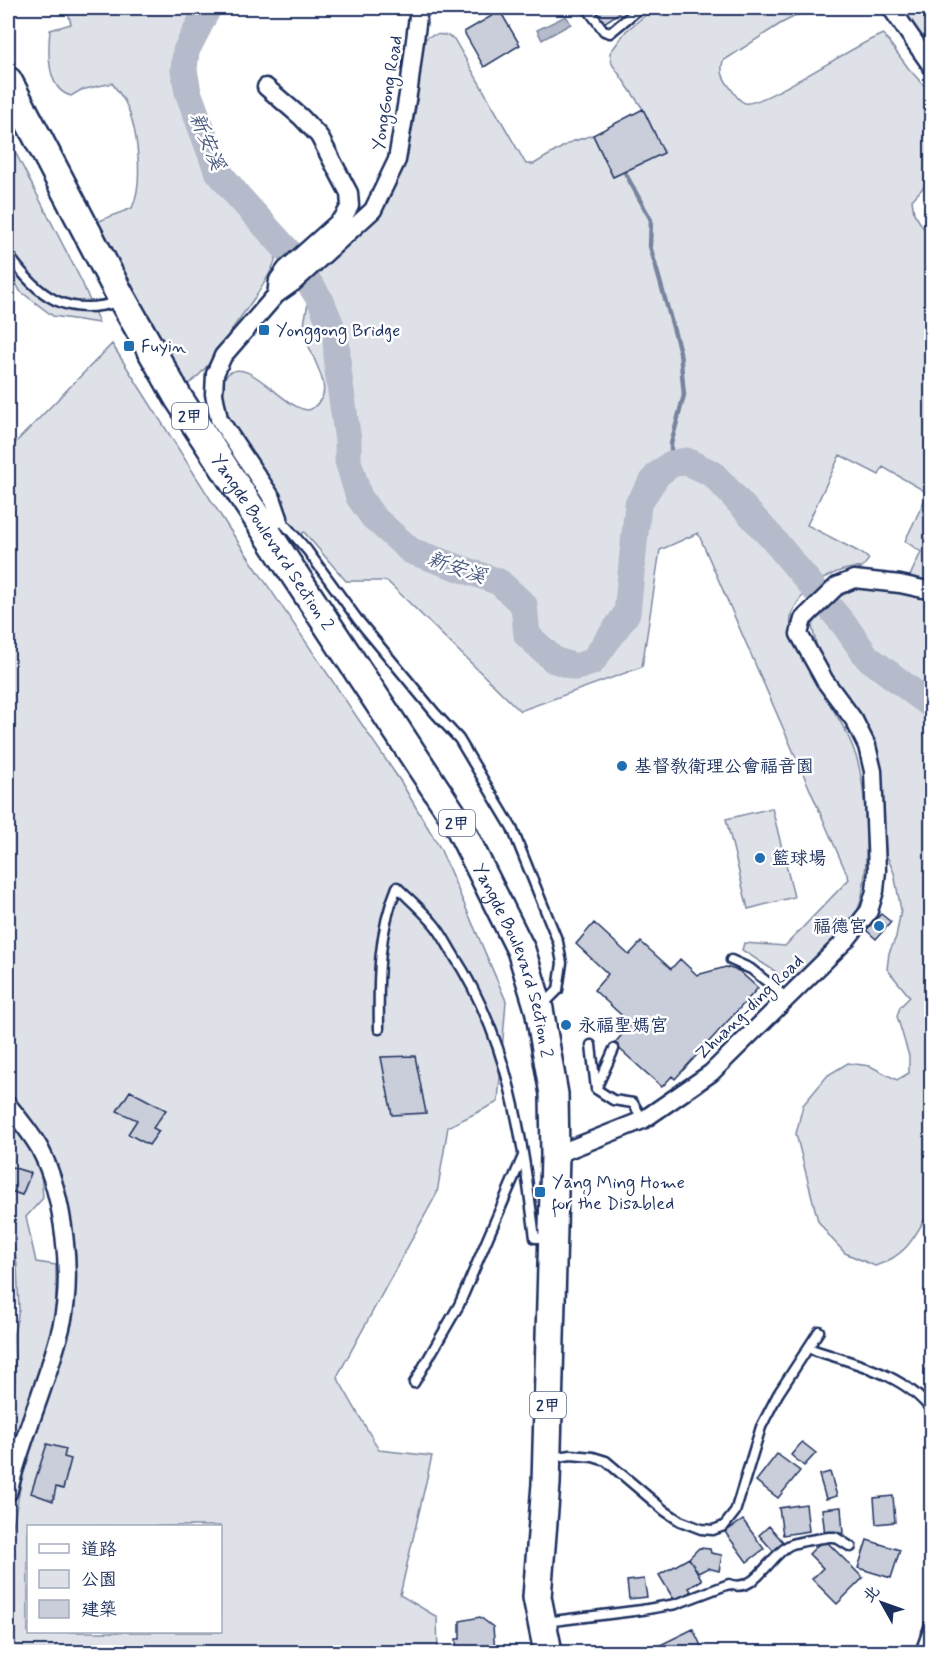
<svg xmlns="http://www.w3.org/2000/svg" width="939" height="1660" font-family="Mynerve,'LXGW WenKai TC',sans-serif">
<rect width="100%" height="100%" fill="#fff"/>
<filter id="ink" filterUnits="userSpaceOnUse"><feTurbulence type="fractalNoise" baseFrequency=".0167" numOctaves="2"/><feDisplacementMap in="SourceGraphic" scale="12" xChannelSelector="R" yChannelSelector="G"/><feConvolveMatrix kernelMatrix="1 2 1 2 8 2 1 2 1" color-interpolation-filters="sRGB"/></filter>
<g filter="url(#ink)">
<!-- green -->
<path fill="#dee1e7" stroke="#7c88a2" stroke-width="1.5" fill-rule="evenodd" d="M67,8H201C194,22 175,55 176,71C177,91 206,170 218,186C229,202 276,237 276,255C276,271 245,311 235,325C223,342 204,377 186,385L94,228L99,221L132,208C144,182 138,128 125,102C122,96 116,89 112,83L81,90L71,96C46,90 48,50 50,30L71,24Z
M654,8H811L780,24L723,61C720,71 723,78 729,86C734,92 738,101 745,103C762,107 859,42 883,34L909,69L931,93V179L912,200L914,213L932,242L931,584L909,578L921,552L905,541L928,493L883,467L879,475L840,455L807,525L861,553L869,559L862,568C836,565 797,591 791,618C790,625 791,630 792,637C801,653 809,669 818,685C831,707 847,729 855,753C868,787 872,884 855,916C841,943 815,962 793,983L742,950L744,943L785,946L849,879L698,533L660,550L642,667L520,711L387,581H346L304,532L290,543L275,526L282,517C266,488 250,459 234,430C230,422 220,411 219,402C219,395 221,382 226,376C247,352 284,410 308,410C313,410 318,403 321,399C332,384 306,349 304,331C304,322 306,312 308,304C310,296 312,285 316,278C341,236 388,206 404,159C412,136 416,111 418,88C419,75 415,55 422,43C428,32 445,33 454,39L526,164H534L571,142L593,135L613,177L664,153L643,109L612,64L610,53L626,31Z
M900,8H931V58Z
M8,138L82,282L99,323L53,316L20,291L8,268Z
M112,344L228,527L401,782L440,848L506,1001L498,1102L448,1127L437,1193L337,1377L379,1450L432,1456L400,1595L437,1617L438,1652H8V1553L23,1472L72,1324L74,1284L64,1195L48,1147L27,1114L8,1093V439L14,444ZM28,1526H220V1632H28Z
M862,587H878L932,599L931,1208C915,1236 908,1255 875,1266L845,1253L831,1238L818,1221L796,1134L803,1105L828,1075L848,1063L870,1066L897,1080L909,1073V1056L897,1016L900,1007L910,997L887,969L889,953L896,937L901,910L894,873L886,854L882,780L875,743L838,690L817,648L812,626C824,606 840,593 862,587Z
M772,808L794,897L748,909L726,819Z
M8,1116L20,1130L41,1173L43,1198L26,1217L36,1262L56,1265V1323L8,1468V1414L12,1405L15,1378L14,1334L19,1310L17,1266L10,1213L8,1211V1190L22,1195L31,1173L8,1166Z"/>
<!-- water -->
<path fill="#b5bbca" stroke="#77839f" stroke-width="1.5" d="M566,16L571,24L542,40L537,30Z"/>
<g fill="none" stroke-linecap="round" stroke-linejoin="round">
<!-- stream -->
<path stroke="#77839f" stroke-width="4.5" d="M623,169L651,220L650,246L680,352L684,395L671,444V464"/>
<!-- river -->
<path stroke="#b5bbca" stroke-width="27" d="M208,8L186,51L184,70L188,92L217,170L238,196L287,250L321,301L336,338L338,370L348,441V461L359,497L373,517L411,551L499,582L524,605L527,635L554,660L576,667L592,662L627,613L638,504L657,475L671,464L686,461L713,474L773,539L846,627L867,657L932,706"/>
</g>
<!-- building -->
<path fill="#caceda" stroke="#1b2f5e" stroke-width="1.5" d="M593,8H626L604,23Z
M500,11L520,45L484,67L464,32Z
M643,109L664,153L613,177L593,135Z
M932,201V214L925,207Z
M881,914L891,922L876,939L866,930Z
M594,923L629,955L641,942L671,969L680,959L697,975L726,967L739,971L758,988L675,1079L672,1076L662,1087L614,1044L631,1024L594,990L608,974L576,944Z
M415,1056L426,1113L392,1115L381,1057Z
M130,1091L166,1110L153,1128L159,1131L149,1145L128,1134L137,1120L117,1111Z
M8,1166L31,1173L22,1195L8,1190Z
M802,1442L816,1453L804,1466L791,1455Z
M47,1444L66,1449L64,1457L71,1459L63,1489L56,1487L53,1501L31,1493Z
M777,1454L800,1471L778,1498L756,1481Z
M830,1472L837,1496L826,1499L819,1475Z
M893,1496L895,1522L876,1524L874,1498Z
M806,1504L809,1531L783,1535L779,1508Z
M841,1507L843,1533L825,1535L822,1509Z
M743,1520L764,1549L747,1562L725,1532Z
M769,1526L785,1544L775,1553L759,1535Z
M824,1539L863,1578L837,1604L812,1579L823,1568L809,1554Z
M867,1540L900,1550L891,1578L858,1568Z
M699,1548L710,1549L711,1553L722,1555L719,1571L708,1568L698,1573L689,1558Z
M689,1558L702,1580L689,1588L692,1593L676,1603L659,1575Z
M644,1579L647,1597L629,1599L627,1581Z
M480,1617L493,1627L495,1652H457L456,1639H460V1621Z
M693,1629L704,1652H657L654,1648Z"/>
<g fill="none" stroke-linecap="round" stroke-linejoin="round">
<defs>
<path id="service" d="M587,8L604,31L610,33L640,8
M8,254C37,296 67,319 120,301
M279,518L307,550L358,620L435,713L459,739L512,828L558,942L562,963L558,990L543,1005
M731,960L751,969L787,998
M379,1029C378,981 378,932 397,887C409,899 422,910 433,923C441,932 447,944 453,954C510,1042 522,1137 535,1238H550
M591,1045L596,1089L613,1100L633,1103L643,1120
M596,1089L614,1049
M808,1348C851,1363 903,1372 932,1411
M414,1383L459,1305L523,1156
M552,1458L571,1455L593,1457L606,1461L665,1511L680,1521L701,1529L713,1530L724,1526L735,1512L761,1427L778,1394L819,1331
M545,1622L642,1610L676,1604L729,1584C755,1594 768,1558 788,1546C796,1541 818,1539 829,1537H835L851,1547
M920,1652L932,1619"/>
<path id="minor" d="M891,8L932,67
M266,87L301,117L319,136L349,193L350,206L343,218L286,269L278,280L276,295
M265,528L279,518L272,498L219,419L214,394L215,374L223,356L276,295L293,283L373,210L397,160L409,88L419,8
M8,1105C19,1119 31,1133 40,1149C64,1196 74,1277 61,1328C47,1384 22,1437 8,1493
M555,1155L643,1120L711,1073L847,939L869,911L875,891L877,870L873,771L867,746L854,720L825,681L799,634L803,619L837,586L854,579L900,584L932,591"/>
<g id="primary">
<path id="s1" d="M8,81L121,297L179,399L456,820L521,950L539,1009L554,1094L555,1155L546,1484L537,1597L548,1652"/>
</g>
</defs>
<!-- service casing -->
<use href="#service" stroke="#1b2f5e" stroke-width="13"/>
<!-- minor casing -->
<use href="#minor" stroke="#1b2f5e" stroke-width="21"/>
<!-- primary casing -->
<use href="#primary" stroke="#1b2f5e" stroke-width="32"/>
<!-- service -->
<use href="#service" stroke="#fff" stroke-width="8"/>
<!-- minor -->
<use href="#minor" stroke="#fff" stroke-width="16"/>
<!-- primary -->
<use href="#primary" stroke="#fff" stroke-width="27"/>
</g>
</g>
<!-- markers -->
<g fill="#1f6fb2" stroke="#fff" stroke-width="2">
<rect x="258" y="324" width="12" height="12" rx="3"/>
<rect x="123" y="340" width="12" height="12" rx="3"/>
<circle cx="622" cy="766" r="6"/>
<circle cx="760" cy="858" r="6"/>
<circle cx="879" cy="926" r="6"/>
<circle cx="566" cy="1025" r="6"/>
<rect x="534" y="1186" width="12" height="12" rx="3"/>
</g>
<g text-anchor="middle" stroke-width="5" stroke-linejoin="round" paint-order="stroke">
<!-- shield labels -->
<g fill="#fff" stroke="#5f6d8e" stroke-width="1.5">
<rect x="172" y="403" width="36" height="26" rx="4.5"/>
<rect x="439" y="810" width="36" height="26" rx="4.5"/>
<rect x="530" y="1392" width="36" height="26" rx="4.5"/>
</g>
<g font-size="16" font-weight="bold" fill="#1b2f5e">
<text x="190" y="422">2甲</text>
<text x="457" y="829">2甲</text>
<text x="548" y="1411">2甲</text>
</g>
<!-- street labels -->
<g font-size="18" fill="#1b2f5e" stroke="#fff">
<text transform="translate(387 93) rotate(-81)" y="6">YongGong Road</text>
<text dy="6" stroke="none"><textPath href="#s1" startOffset="532">Yangde Boulevard Section 2</textPath></text>
<text dy="6" stroke="none"><textPath href="#s1" startOffset="1018">Yangde Boulevard Section 2</textPath></text>
<text transform="translate(749 1007) rotate(-44)" y="6">Zhuang-ding Road</text>
</g>
<!-- poi labels -->
<g font-size="18" fill="#1b2f5e" stroke="#fff" text-anchor="start">
<text x="276" y="336">Yonggong Bridge</text>
<text x="141" y="352">Fuyin</text>
<text x="634" y="772">基督教衛理公會福音園</text>
<text x="772" y="864">籃球場</text>
<text x="867" y="932" text-anchor="end">福德宮</text>
<text x="578" y="1031">永福聖媽宮</text>
<text x="552" y="1188">Yang Ming Home<tspan x="552" dy="21">for the Disabled</tspan></text>
</g>
<!-- water labels -->
<g font-size="20" font-style="italic" fill="#49597e" stroke="#fff">
<text transform="translate(208 141) rotate(67)" y="7">新安溪</text>
<text transform="translate(457 567) rotate(19)" y="7">新安溪</text>
</g>
</g>
<!-- margin -->
<rect width="939" height="1660" fill="none" stroke="#fff" stroke-width="30"/>
<rect x="15" y="15" width="909" height="1630" fill="none" stroke="#1b2f5e" stroke-width="2" filter="url(#ink)"/>
<!-- legend -->
<rect x="27" y="1525" width="195" height="108" fill="#ffffff" stroke="#a4acbf" stroke-width="1.5"/>
<rect x="39" y="1544" width="30" height="9" fill="#ffffff" stroke="#a4acbf" stroke-width="1.5"/>
<text x="81" y="1555" font-size="18" fill="#1b2f5e">道路</text>
<rect x="39" y="1570" width="30" height="18" fill="#dee1e7" stroke="#a4acbf" stroke-width="1.5"/>
<text x="81" y="1585" font-size="18" fill="#1b2f5e">公園</text>
<rect x="39" y="1600" width="30" height="18" fill="#caceda" stroke="#a4acbf" stroke-width="1.5"/>
<text x="81" y="1615" font-size="18" fill="#1b2f5e">建築</text>
<!-- north arrow -->
<g transform="translate(882 1603) rotate(310)" stroke="#ffffff" stroke-width="4.5" paint-order="stroke">
<path d="M0-4.5L10 22L0 15L-10 22Z" fill="#1b2f5e"/>
<text y="-9" font-size="16" font-weight="bold" text-anchor="middle" fill="#1b2f5e">北</text>
</g>
</svg>
